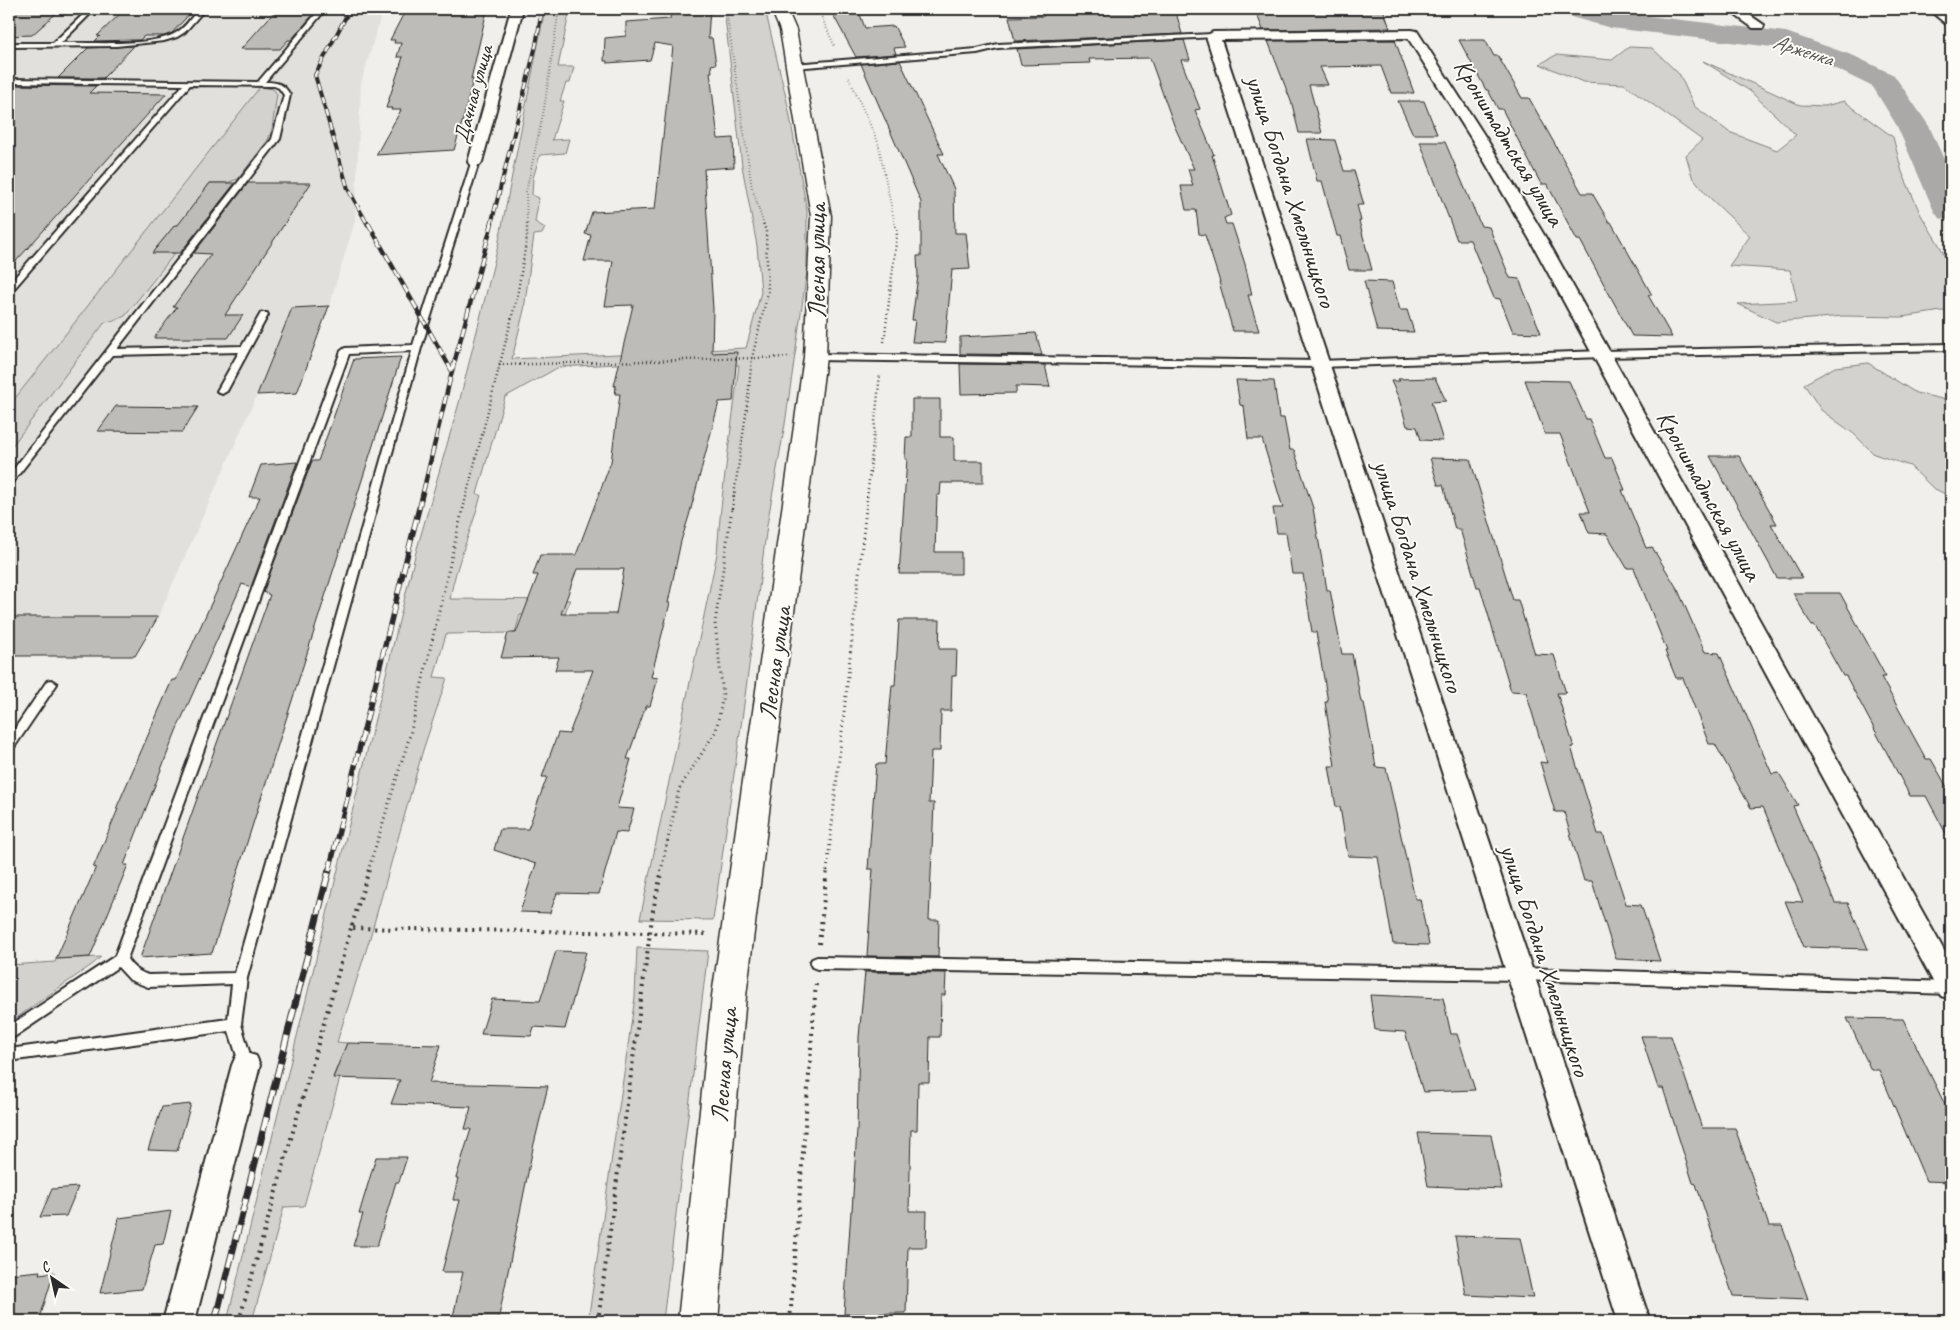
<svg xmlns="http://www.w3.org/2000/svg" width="1960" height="1330" font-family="Caveat,sans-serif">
<rect width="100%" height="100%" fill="#f0efeb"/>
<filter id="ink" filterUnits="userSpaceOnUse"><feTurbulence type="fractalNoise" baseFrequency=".02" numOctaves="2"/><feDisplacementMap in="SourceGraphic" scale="10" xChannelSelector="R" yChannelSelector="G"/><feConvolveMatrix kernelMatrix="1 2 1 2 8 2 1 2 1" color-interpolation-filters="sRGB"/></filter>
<g filter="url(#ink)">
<!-- built -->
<path fill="#e1e0dc" d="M9,9H383L361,83L355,221L329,306L297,393L257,395L158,617H9Z"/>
<!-- green -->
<path fill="#d3d2cf" stroke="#7f7e7d" d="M545,9H570L558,67H574L570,83H566L560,101H564L552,140L569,139L565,153L540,155L533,178L532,195L539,198L535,222L545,228L542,234L534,235L524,310L512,359L746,348L761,292L757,246L742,166L724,9H765L788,106L807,211V271L785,424L767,525L743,712L713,920L640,919L717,554C721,491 732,428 739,365H712V359L559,367L505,397L477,494L481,495C472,530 456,563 450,599L570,600L564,615H520L515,633L446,634L434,677L447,678L423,750L369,941L337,1042L347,1043L333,1077L340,1078L304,1206L284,1207L252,1321H227L416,552L459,403L498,246Z
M1629,47L1652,48L1680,75L1694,106L1729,132L1777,150L1796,135L1750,91L1703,61L1800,105L1825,106L1844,101L1893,137L1902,172L1921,215L1941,248L1951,272V312L1942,311L1902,317L1843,316L1776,322L1738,304L1797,301L1790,270L1729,266L1750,236L1707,195L1692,176L1686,155L1702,140L1624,84L1583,82L1540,64L1556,55L1612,60Z
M260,87L273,89L277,94L272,129L268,140L238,179L226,183H210L186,215L195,225H175L153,252L175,253L125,316L114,321L105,322L9,450V406Z
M1868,363L1916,393L1951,401V497L1933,488L1910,466L1874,454L1854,434L1821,410L1804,384L1835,367Z
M637,948L708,951L663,1321H592L594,1315H589L635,997Z
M101,957L93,964L9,1023V965L55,962L56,959Z"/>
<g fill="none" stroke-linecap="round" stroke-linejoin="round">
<!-- river -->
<path fill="#aaa9a7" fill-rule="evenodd" d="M1561,9H1602L1613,12L1786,32L1854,56L1894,75L1929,126L1951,175V221L1939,218L1934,211L1897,126L1873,87L1834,68L1781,48L1611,28L1564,15Z"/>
</g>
<!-- building -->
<path fill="#bdbcb8" stroke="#2b2b2b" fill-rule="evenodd" d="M9,9H61L32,35L9,36Z
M125,9H194L172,33L164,36H144L140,40H135L95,41L100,36H97Z
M277,9H318L291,40H288L280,49H241Z
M406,9H439L438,12L487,10L471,79H473L466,109L454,150L376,155L401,110H391L392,108H386L403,57H397L401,43H394L395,40H390Z
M671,9H710L708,38H712L716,64L711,65L712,72H710L718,139L733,138L734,167L704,169L713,309L712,353L737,352L733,401L719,402L689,516L681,541L668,603H670L651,677L658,678L650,706H646L627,759H631L617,808L634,809L627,833L616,832L599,894L557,893L550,913L520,912L536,864L494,850L500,829H528L547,777H542L558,733L569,734L593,670H555L559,657L501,658L508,633H516L538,575H533L540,555H576L611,462L620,394H615L616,386H614L633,305L605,306L613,261H584L591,235L585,234L592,212L655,209L673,46L655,43L650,60L607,63V61H604L605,38L626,36V22L670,19ZM577,569H624L616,614H561Z
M830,9H858L865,28L894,26L905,47L894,48L896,54L856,57Z
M1255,9H1383L1390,28L1263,30Z
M1161,10L1162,12H1176L1182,34L1015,41L1009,17L1044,16L1043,13Z
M1184,40L1190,60H1181L1200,109L1195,110L1214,155H1212L1231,215L1224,218L1226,224H1232L1245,264L1252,295H1248L1259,331H1233L1219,282H1220L1205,235L1199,234L1196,210H1186L1181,186H1193L1188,169H1194L1174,125L1150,58L1089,59L1090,63L1021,65L1017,49Z
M1395,40L1414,93H1391L1381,66L1320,67L1328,85H1309L1322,133H1299L1292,104L1268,41Z
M1459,40H1485L1494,56H1498L1522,98H1529L1582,193H1592L1609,222H1611L1652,295H1648L1672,337L1632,336L1580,240H1577L1547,184H1541L1502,109H1498L1488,90H1486Z
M134,46L103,78H58L88,48Z
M900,61L944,154H938L954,189L955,233H966L970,269L952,270L945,343L912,342L915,320H912L918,276L917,256H921V202L861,64Z
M9,85L96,86L89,93L166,94L9,269Z
M1398,101H1424L1437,134H1413Z
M1307,139L1335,140L1344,171H1354L1364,205H1357L1361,221H1359L1372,270H1349L1340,236H1337L1322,181H1317Z
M1420,142H1445L1481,226L1489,227L1510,278L1519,279L1541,333L1513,332L1500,299L1494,298L1470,240H1457Z
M210,183H235L180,253H152L175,225H178Z
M248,183H311L225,315H243L228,338H154L177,307H173L211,254L194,253Z
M1364,281L1392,282L1400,310H1407L1414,332L1377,331Z
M329,306L297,393L257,395L292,308Z
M1036,333L1042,355L960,354V337Z
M401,357L212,953L140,958L270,595L263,592L312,461H318L354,359Z
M960,364L1045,365L1050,387L1016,386V393L961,394Z
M1435,378L1446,401L1431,402L1443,441L1421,440L1417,427L1407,426L1399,399L1391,381H1400L1398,379Z
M1236,380L1274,381L1279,418H1284L1290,450H1294L1313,508L1327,590H1330L1342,654H1352L1361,702L1364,703L1376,767L1386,768L1415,899H1420L1429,945L1393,944L1378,857L1348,856L1340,807H1336L1329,766H1335L1325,702H1328L1316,632H1312L1303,574H1292L1286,533H1277L1273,508H1283L1262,439H1248L1244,406L1240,405Z
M1525,380L1569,381L1586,419H1589L1605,458H1612L1625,490H1622L1646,548L1652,547L1678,590L1705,652L1719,653L1772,774L1779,773L1798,805L1793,806L1835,903H1848L1868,949L1804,947L1785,901L1803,902L1763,807L1751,808L1715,744H1709L1683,678H1676L1665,651H1667L1634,568H1627L1607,534L1589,533L1581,512H1590L1560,434H1545Z
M912,399H940V437H954V461H983V483H941L940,495H937L935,552H961V574H899L907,459H905L906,437H912Z
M116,406L198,407L182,432L98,431Z
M1710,456H1739L1777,524H1771L1802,578H1777Z
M1430,458L1470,459L1513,600H1518L1535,654L1554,655L1566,693H1557L1574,747H1571L1598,834H1603L1626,904L1641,905L1660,961L1616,959L1592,881H1584L1564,812H1555L1540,762L1547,763L1526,692L1511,691L1480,587H1477L1460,529H1455L1443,485H1438Z
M297,462L251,587L242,584L176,731L124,865H128L90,957L56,959L96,867L93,868L118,809H116L172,680H176L260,497H249L261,465Z
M1793,593H1840L1886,677H1881L1926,759H1931L1951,794V843L1926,796H1910L1846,676H1843L1815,626H1812Z
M9,617H158L135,656H9Z
M899,620H940L939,649H957L956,676H952L951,711H941L940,751H931L929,803H934L929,920H939L938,957L867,956L873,869H868L876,764H885L892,685H895Z
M556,951L586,952L565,1029L534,1027L531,1036L481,1034L492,999L540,1001Z
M865,972L946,973L945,995H941L940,1037H930L929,1082H918L917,1130H911L909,1211H927L926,1247H908L906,1313L844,1314L851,1211H852L857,1130L859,1037Z
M1370,995L1443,998L1451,1034H1457L1475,1090L1423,1092L1405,1032L1375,1030Z
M1847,1018L1903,1019L1951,1117V1182L1926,1181L1879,1070H1871Z
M1641,1036H1671L1702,1128H1735L1769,1226H1782L1808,1299L1733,1296L1696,1184L1693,1183L1663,1088H1658Z
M347,1043L441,1045L429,1083L548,1086L533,1148L498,1321H452L463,1272H442L460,1200H453L458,1178H456L471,1129H465L471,1107L391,1104L400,1080L333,1078Z
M191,1104L177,1151L148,1150L162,1107Z
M1418,1133L1491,1135L1502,1189L1428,1186Z
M376,1157H407L399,1182H396L377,1246H353L363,1214H359Z
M78,1187L66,1216L40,1217L52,1189Z
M171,1211L163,1244L155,1245L142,1289L100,1293L119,1218Z
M1455,1236L1520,1238L1533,1298L1466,1295Z
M40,1271L39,1274L54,1272L39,1321H9V1274Z"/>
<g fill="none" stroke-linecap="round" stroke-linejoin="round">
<defs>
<path id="service" d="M89,9H95L61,43C91,42 148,47 174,34C185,29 191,17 199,9H205L185,32L177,37L164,41L116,46L9,47V43H53Z
M320,9H326L265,82C278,82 284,84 290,95L280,139L117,349L242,346L261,313H267L268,315L227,391L222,394L217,391L239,352L112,355L12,483L9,484V475L272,139L284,95L279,88L274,86L190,85L12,291L9,292V284L183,85L9,83V79L258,82Z
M1213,34L1215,35V37L998,48L977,53L794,68L791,66L794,64L977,49L998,44Z
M472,160L479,162L421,348L247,978L241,1024L253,1065L251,1069L246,1071L241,1069L229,1031L9,1061V1049L228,1019L232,984L148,987L130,980L118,967L14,1037L9,1039V1026L115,956L341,351L345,348L413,345ZM412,351L235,973L148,975C139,972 132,967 127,959L349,354Z
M1951,344V350L1603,357L1319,367L815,360L811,357L815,354L1319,361L1603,351Z
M51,680L57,684L55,687L13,749L9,750V737L47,681Z
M817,957L1522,968L1951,982V994L1522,980L817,969L812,967L810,963L812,959Z"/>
<path id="minor" d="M511,9H523L482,162L480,165H470L468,162Z
M1727,9H1741L1764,25L1763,28H1753Z
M1928,9H1942L1951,15V25L1946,24Z
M1412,30L1417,31L1486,138L1550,245L1951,963V999L1941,996L1533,245L1471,138L1408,38L1221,40L1650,1321H1618L1206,36L1213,32Z
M246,1053L256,1056L260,1065L195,1321H163L232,1065L236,1056Z"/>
<path id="tertiary" d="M771,9H787L796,30L831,216L826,357L746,996L718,1321H678L712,996L804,357L811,216L780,30Z"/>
</defs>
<!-- service casing -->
<use href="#service" stroke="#2b2b2b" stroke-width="4"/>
<!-- minor casing -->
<use href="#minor" stroke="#2b2b2b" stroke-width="4"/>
<!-- tertiary casing -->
<use href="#tertiary" stroke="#2b2b2b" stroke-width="3"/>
<!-- path-far3 -->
<path stroke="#2b2b2b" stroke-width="2" stroke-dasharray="0.5 2.5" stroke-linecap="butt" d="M726,9L752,188L764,225
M818,9L835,47
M849,78L878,142L895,225
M527,225L526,192L544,109L559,9"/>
<!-- path-far2 -->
<path stroke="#2b2b2b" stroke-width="2.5" stroke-dasharray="1 3" stroke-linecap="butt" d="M884,342L897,235L895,223
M499,365L791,357
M463,509L517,297L527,237V223
M732,509L747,407L752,358L768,292L766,231L763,223
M866,509L880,374"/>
<!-- path-far1 -->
<path stroke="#2b2b2b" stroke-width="3" stroke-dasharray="1 4" stroke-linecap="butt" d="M368,871L410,735L463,508
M661,871L679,789L716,731L723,695L715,623L732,508
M827,871L866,508"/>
<!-- path -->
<path stroke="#2b2b2b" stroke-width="4" stroke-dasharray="2 5" stroke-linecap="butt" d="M369,870L351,928L708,934
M819,944L827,870
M239,1321L351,928
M598,1321L653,910L662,870
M790,1321L816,983"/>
<!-- service -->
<use href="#service" fill="#fdfcf7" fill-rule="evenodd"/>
<!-- minor -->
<use href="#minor" fill="#fdfcf7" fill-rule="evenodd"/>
<!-- tertiary -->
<use href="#tertiary" fill="#fdfcf7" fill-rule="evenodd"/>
<defs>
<path id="rail-far3" d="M350,9L315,75L348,189L368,225
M491,225L536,45L542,9"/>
<path id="rail-far2" d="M368,223L452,371
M419,509L452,371L492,223"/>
<path id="rail-far1" d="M329,871L419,508"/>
<path id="rail" d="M215,1321L329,870"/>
</defs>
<!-- rail-far3 casing -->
<use href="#rail-far3" stroke="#2b2b2b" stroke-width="4"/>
<!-- rail-far2 casing -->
<use href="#rail-far2" stroke="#2b2b2b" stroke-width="4.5"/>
<!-- rail-far1 casing -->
<use href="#rail-far1" stroke="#2b2b2b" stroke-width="5.5"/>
<!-- rail casing -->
<use href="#rail" stroke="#2b2b2b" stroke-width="7"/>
<!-- rail-far3 -->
<use href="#rail-far3" stroke="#fdfcf7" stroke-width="2.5" stroke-dasharray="7" stroke-linecap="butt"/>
<!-- rail-far2 -->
<use href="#rail-far2" stroke="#fdfcf7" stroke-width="3" stroke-dasharray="9" stroke-linecap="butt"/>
<!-- rail-far1 -->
<use href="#rail-far1" stroke="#fdfcf7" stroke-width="4" stroke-dasharray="11" stroke-linecap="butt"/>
<!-- rail -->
<use href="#rail" stroke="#fdfcf7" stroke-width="5" stroke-dasharray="14" stroke-linecap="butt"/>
</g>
</g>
<g text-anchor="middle" stroke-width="4" stroke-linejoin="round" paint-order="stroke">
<!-- far-water labels -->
<g font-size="21" font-style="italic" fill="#575756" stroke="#fdfcf7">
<text transform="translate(1803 50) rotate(18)" y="7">Арженка</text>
</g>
<!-- far-street labels -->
<g font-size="21" fill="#2b2b2b" stroke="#fdfcf7">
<text transform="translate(473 94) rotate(-75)" y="7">Дачная улица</text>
</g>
<!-- street labels -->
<g font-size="25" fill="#2b2b2b" stroke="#fdfcf7">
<text transform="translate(1510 142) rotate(59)" y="9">Кронштадтская улица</text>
<text transform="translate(1292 191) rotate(72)" y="9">улица Богдана Хмельницкого</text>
<text transform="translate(816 261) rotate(-90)" y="9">Лесная улица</text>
<text transform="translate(1710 495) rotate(61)" y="9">Кронштадтская улица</text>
<text transform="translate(1419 576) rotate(72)" y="9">улица Богдана Хмельницкого</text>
<text transform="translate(774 663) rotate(-82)" y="9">Лесная улица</text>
<text transform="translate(1546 960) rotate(72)" y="9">улица Богдана Хмельницкого</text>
<text transform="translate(723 1065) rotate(-85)" y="9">Лесная улица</text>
</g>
</g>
<!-- margin -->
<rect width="1960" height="1330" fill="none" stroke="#fdfcf7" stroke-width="30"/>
<rect x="15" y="15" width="1930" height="1300" fill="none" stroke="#2b2b2b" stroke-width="2" filter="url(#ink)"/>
<!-- north arrow -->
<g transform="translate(52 1278) rotate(326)" stroke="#fdfcf7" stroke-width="4" paint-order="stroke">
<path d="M0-4L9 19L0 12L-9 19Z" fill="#2b2b2b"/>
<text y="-8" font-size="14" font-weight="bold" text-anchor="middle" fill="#2b2b2b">С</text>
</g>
</svg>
